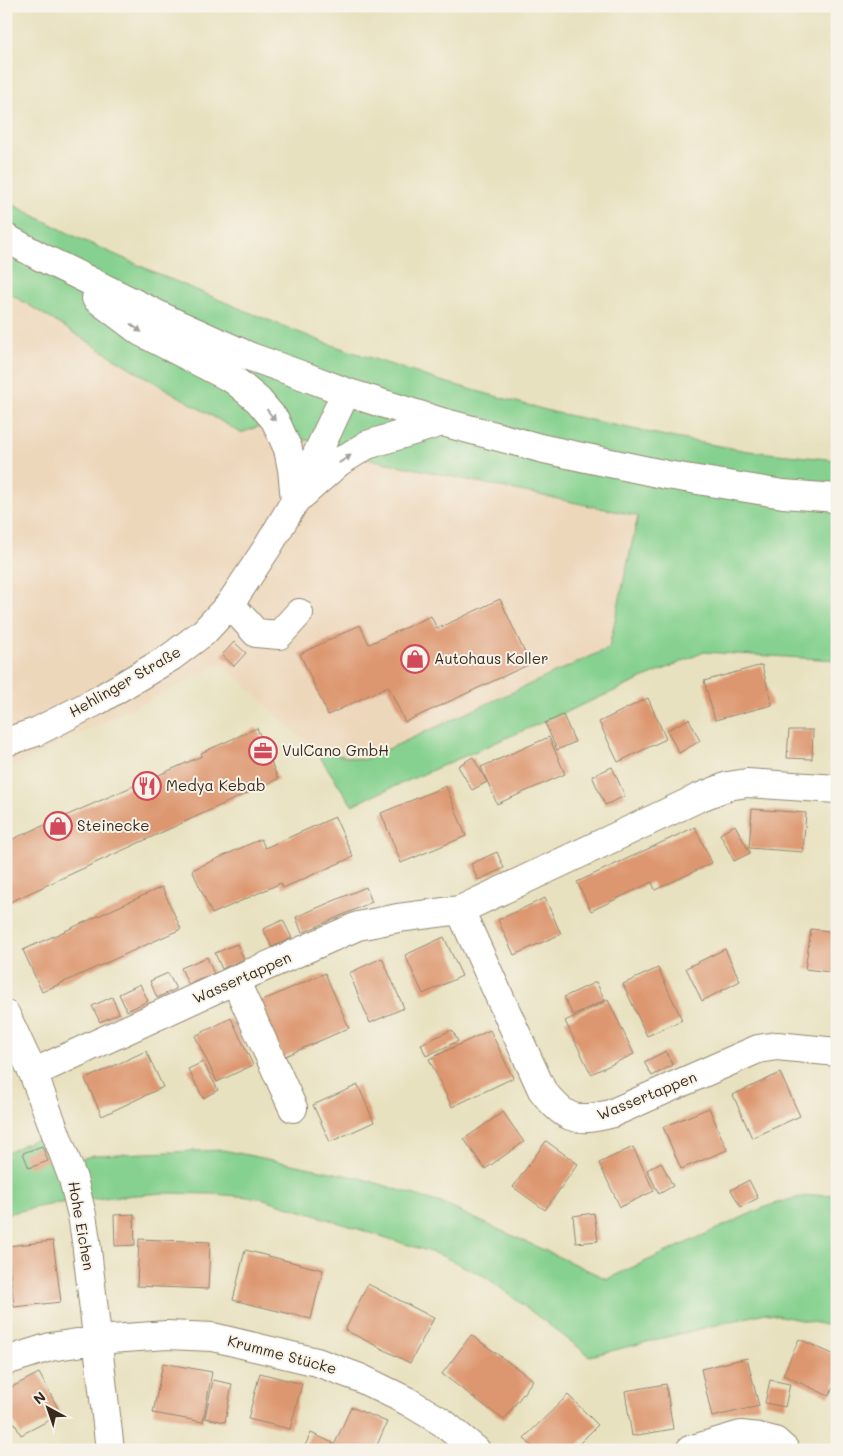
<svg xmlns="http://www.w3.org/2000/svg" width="843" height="1456" font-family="Mali,sans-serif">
<rect width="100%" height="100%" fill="#f7f3e8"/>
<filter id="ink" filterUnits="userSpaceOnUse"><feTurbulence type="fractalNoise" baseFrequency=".02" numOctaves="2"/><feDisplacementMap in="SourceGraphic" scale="10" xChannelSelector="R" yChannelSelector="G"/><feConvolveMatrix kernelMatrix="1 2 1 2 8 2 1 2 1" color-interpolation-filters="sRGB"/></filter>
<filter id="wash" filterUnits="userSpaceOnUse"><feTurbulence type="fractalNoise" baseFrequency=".0096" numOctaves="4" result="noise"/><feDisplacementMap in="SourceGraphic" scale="20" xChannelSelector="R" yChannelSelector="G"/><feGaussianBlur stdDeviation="1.12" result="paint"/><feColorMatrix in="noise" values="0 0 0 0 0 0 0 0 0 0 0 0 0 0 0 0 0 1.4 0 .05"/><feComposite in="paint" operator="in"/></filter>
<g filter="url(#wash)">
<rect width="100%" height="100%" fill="#e8e1c0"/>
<!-- built -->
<path fill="#edd7bb" d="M6,291L132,369L241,433L260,426L369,459L639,516L609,648L364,760L316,751L221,663L206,672L6,770Z"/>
<!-- green -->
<path fill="#86d18f" stroke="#607e56" d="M6,201L76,237L154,272L241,309L323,342L437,380L553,412L675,438L748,451L837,460V660L704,652L352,805L316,751L364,760L609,648L638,516L369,459L260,426L241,433L132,369L6,291Z
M44,1135L58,1166L94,1155L223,1150L360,1178L441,1203L607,1279L765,1207C788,1199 812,1193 837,1195V1327L765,1313L590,1356L486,1277L440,1255L261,1198L213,1194L163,1193L111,1197L52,1204L6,1214V1153Z"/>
<g id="blocks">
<!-- building -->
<path fill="#dd9770" d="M500,599L530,664L405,722L388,686L328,715L300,654L360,625L369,644L431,616L437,629Z
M234,642L246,653L234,666L222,655Z
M762,665L772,705L715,720L704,681Z
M648,698L666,739L618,762L599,722Z
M563,715L575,742L557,750L545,723Z
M689,719L700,741L679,753L667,730Z
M257,728L278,779L10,902L6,893V842L202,756L201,753Z
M789,730H813L812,759L787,758Z
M549,737L565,774L497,804L481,767Z
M473,757L487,782L472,790L458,766Z
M612,767L625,796L605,805L592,776Z
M446,786L466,836L401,863L381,813Z
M752,809L806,813L803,852L749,848Z
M335,817L353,857L283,888L281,883L212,914L192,870L261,839L265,848Z
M735,825L750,853L734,861L720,834Z
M695,827L712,863L655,890L652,882L591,911L577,882Z
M497,852L504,868L478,880L471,864Z
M162,887L181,929L42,992L23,950Z
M366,887L372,902L302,933L296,917Z
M545,898L561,934L514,955L498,920Z
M283,920L292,938L272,947L263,929Z
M811,929L837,932V973L805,969Z
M444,937L462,976L423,994L405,955Z
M237,944L244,959L222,969L215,953Z
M725,949L740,981L702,1001L686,968Z
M207,957L214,974L188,984L181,968Z
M382,958L404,1008L370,1023L349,973Z
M658,968L682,1020L647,1036L623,984Z
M168,973L176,989L157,998L150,981Z
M325,973L349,1028L283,1057L259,1002Z
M596,982L605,1000L573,1015L564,997Z
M140,984L148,1001L127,1011L119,994Z
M112,997L119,1013L100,1022L92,1006Z
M608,1000L634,1054L591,1074L565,1021Z
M231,1018L253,1065L217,1082L195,1036Z
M452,1030L458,1041L426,1056L421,1044Z
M490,1030L513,1078L452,1107L429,1059Z
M146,1051L163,1087L102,1116L85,1079Z
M666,1051L673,1065L652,1076L644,1062Z
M203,1062L218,1090L203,1098L188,1069Z
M780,1073L800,1116L752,1138L733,1095Z
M358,1085L374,1122L330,1142L313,1105Z
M709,1108L727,1150L681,1169L663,1127Z
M503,1112L524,1142L485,1169L464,1139Z
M546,1141L578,1164L545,1210L513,1187Z
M42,1146L48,1161L29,1168L23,1153Z
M633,1147L654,1191L620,1207L599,1163Z
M661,1162L673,1186L659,1194L647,1170Z
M749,1180L758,1198L741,1207L731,1190Z
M594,1213L598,1241L576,1243L573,1216Z
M134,1214L135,1245L115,1246L114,1215Z
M139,1239L210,1242L208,1289L137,1286Z
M53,1241L61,1302L14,1307L7,1246Z
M245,1250L323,1270L311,1319L233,1300Z
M368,1284L434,1318L410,1363L345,1330Z
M471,1335L533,1380L504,1420L442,1374Z
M799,1339L837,1356V1380L829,1396L783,1375Z
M747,1358L759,1406L712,1417L701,1369Z
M163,1363L212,1372L203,1422L153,1413Z
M39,1373L61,1414L21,1435L6,1408V1390Z
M260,1373L302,1384L290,1429L248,1419Z
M213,1380L232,1384L225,1422L205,1418Z
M770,1380L790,1384L785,1407L765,1403Z
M666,1384L673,1429L632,1436L625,1391Z
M568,1395L598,1425L573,1450H535L524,1438Z
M351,1407L387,1422L375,1450H332Z
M311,1433L333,1443L331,1450H303Z"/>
</g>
</g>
<g filter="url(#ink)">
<use href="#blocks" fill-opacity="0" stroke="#92866f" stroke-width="1"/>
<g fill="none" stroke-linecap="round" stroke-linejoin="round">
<defs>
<path id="minor" d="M6,238L41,257L175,323L251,357L304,376L346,392L442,422L544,449L667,475L783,494L837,498
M96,298L141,332L234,380L258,400L275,420L288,449L292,469L295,500
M302,495L339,462L367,445L442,422
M230,604L256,633L279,635L299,613
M6,742L36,732L97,701L171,657L204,632L230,604L267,548L295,501L346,392
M460,910L542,1090C565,1119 574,1123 610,1114L758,1049L777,1046L837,1052
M235,980L293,1108
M6,1015L33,1073L73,1179L82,1215L86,1241L110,1450
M33,1073L235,980L358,926L398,918L460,910L698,798L728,786L747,783L837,789
M6,1361L50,1347L97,1340L167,1335L213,1337L317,1362L360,1378L407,1401L442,1422L476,1450
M690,1450L741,1435L759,1437L775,1441L785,1450"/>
</defs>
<!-- minor casing -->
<use href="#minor" stroke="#92866f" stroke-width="30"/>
<!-- minor -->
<use href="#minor" stroke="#fff" stroke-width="28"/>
</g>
<!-- one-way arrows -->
<defs><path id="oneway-solid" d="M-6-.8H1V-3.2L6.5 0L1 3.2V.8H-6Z" transform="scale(1.25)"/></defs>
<g fill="#a79f9a">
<use href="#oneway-solid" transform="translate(136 328) rotate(36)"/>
<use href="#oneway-solid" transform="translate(271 415) rotate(53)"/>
<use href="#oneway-solid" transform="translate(345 459) rotate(-33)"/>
</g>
</g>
<!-- icons -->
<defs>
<symbol id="shop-ring" viewBox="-11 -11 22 22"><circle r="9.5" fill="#f7f3e8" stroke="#d1495b" stroke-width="1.5"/><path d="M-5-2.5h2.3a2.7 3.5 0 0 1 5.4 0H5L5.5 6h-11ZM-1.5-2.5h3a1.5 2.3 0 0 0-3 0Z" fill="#d1495b"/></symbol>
<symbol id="office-ring" viewBox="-11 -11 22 22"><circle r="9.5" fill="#f7f3e8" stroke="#d1495b" stroke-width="1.5"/><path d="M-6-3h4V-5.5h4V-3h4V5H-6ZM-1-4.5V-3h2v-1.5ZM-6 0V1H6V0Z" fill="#d1495b"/></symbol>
<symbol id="restaurant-ring" viewBox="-11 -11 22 22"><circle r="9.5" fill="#f7f3e8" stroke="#d1495b" stroke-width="1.5"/><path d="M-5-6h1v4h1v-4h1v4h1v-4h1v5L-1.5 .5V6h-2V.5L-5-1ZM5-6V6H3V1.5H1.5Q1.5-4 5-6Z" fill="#d1495b"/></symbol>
</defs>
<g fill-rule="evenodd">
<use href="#shop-ring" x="399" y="643" width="32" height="32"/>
<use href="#office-ring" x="247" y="735" width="32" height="32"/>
<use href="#restaurant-ring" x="131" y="770" width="32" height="32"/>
<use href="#shop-ring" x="42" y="810" width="32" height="32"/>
</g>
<g text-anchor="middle" stroke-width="4" stroke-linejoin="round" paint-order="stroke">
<!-- poi labels -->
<g font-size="15" fill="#3b2a1e" stroke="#f7f3e8" text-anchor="start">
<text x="434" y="664">Autohaus Koller</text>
<text x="282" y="756">VulCano GmbH</text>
<text x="166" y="791">Medya Kebab</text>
<text x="77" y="831">Steinecke</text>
</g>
<!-- street labels -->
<g font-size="15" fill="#3b2a1e" stroke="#f7f3e8">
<text transform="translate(125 682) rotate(-30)" y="5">Hehlinger Straße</text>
<text transform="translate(242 978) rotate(-24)" y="5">Wassertappen</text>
<text transform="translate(647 1096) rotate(-22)" y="5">Wassertappen</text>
<text transform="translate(81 1226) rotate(80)" y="5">Hohe Eichen</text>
<text transform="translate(282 1355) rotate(15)" y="5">Krumme Stücke</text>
</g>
</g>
<!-- margin -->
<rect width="843" height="1456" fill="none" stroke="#f7f3e8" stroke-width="25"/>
<!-- north arrow -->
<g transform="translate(48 1408) rotate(320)" stroke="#f7f3e8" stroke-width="4" paint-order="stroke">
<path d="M0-4L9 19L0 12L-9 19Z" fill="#3b2a1e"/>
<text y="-8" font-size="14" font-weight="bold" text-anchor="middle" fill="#3b2a1e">N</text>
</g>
</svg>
